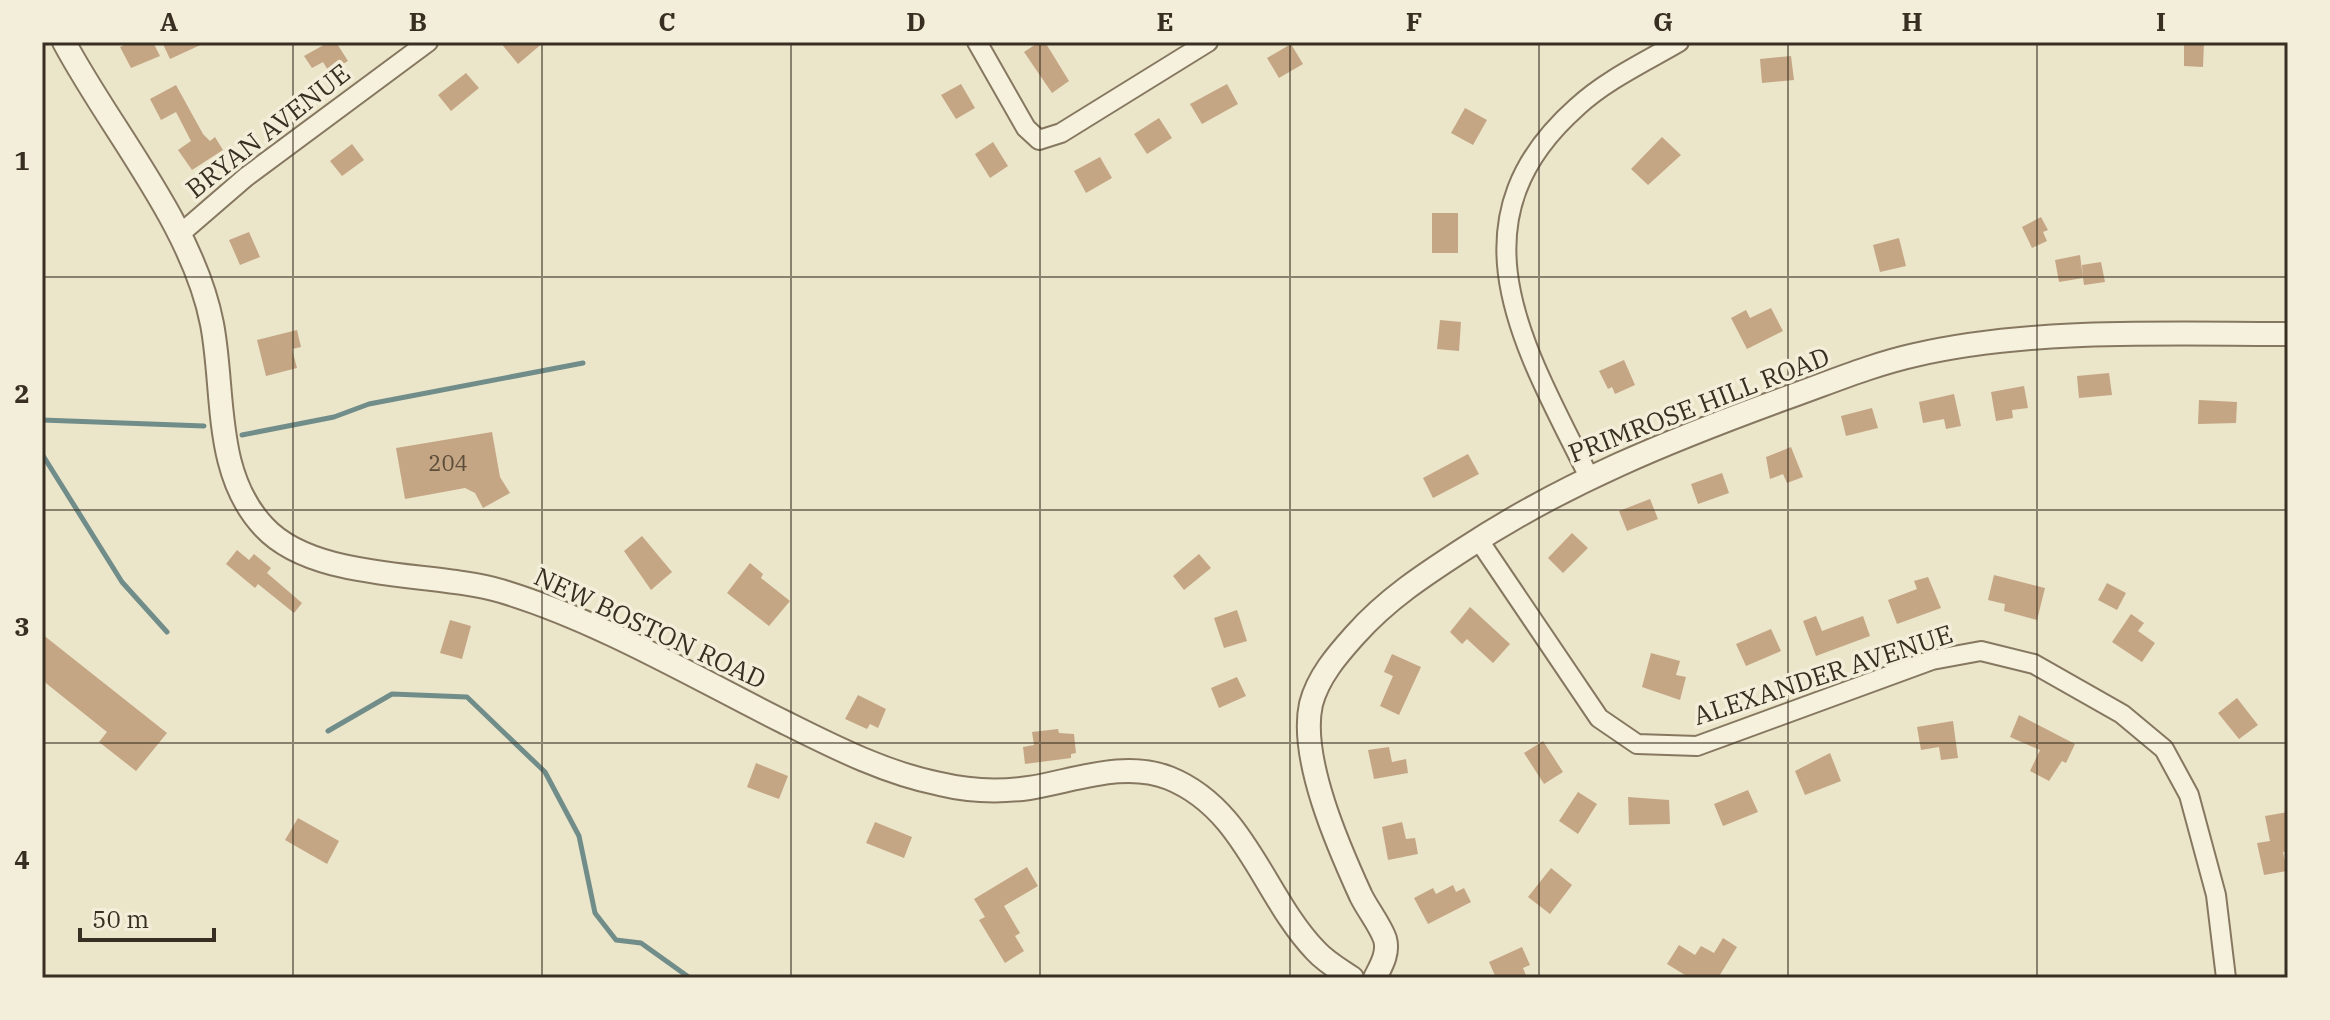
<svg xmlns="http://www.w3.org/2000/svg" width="2330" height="1020" font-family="'IBM Plex Serif',serif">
<rect width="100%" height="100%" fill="#ebe5ca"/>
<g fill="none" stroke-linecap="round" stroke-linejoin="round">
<!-- stream -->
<path stroke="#718d8a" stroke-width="5" d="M42,420L204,426
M242,435L334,417L369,404L583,363
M42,454L122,582L167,632
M328,731L392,694L467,697L545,772L579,836L595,913L616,940L641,943L690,978"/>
</g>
<!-- building -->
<path fill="#c5a684" d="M130,42H153L160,56L131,68L120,47Z
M162,42H207L170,59Z
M329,42H336L348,61L329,72L323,62L312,68L304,56Z
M500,42H544L518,64Z
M1039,42H1045L1069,81L1052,93L1024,52Z
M2184,42H2204L2203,67L2184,66Z
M1291,44L1303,64L1279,78L1267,58Z
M1791,56L1794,80L1762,83L1760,59Z
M466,73L479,88L451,111L438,95Z
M961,84L975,108L956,119L941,95Z
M1227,84L1238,104L1202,124L1190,104Z
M176,85L203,134L210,141L215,137L223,150L192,170L178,150L191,141L176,112L161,120L150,99Z
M1465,108L1487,120L1473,145L1451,133Z
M1159,118L1172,138L1147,154L1134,134Z
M1662,137L1681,155L1648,185L1631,169Z
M993,142L1008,166L990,178L975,154Z
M352,144L364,160L342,176L330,161Z
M1100,157L1112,178L1086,193L1074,171Z
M1432,213H1458V253H1432Z
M2041,217L2048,230L2043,232L2047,241L2032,248L2022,227Z
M249,232L260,257L240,265L229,240Z
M1899,238L1906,266L1880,272L1873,245Z
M2080,255L2083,277L2082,265L2101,262L2105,282L2084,285L2083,278L2059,282L2055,260Z
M1771,308L1783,331L1747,349L1731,318L1746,310L1750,318Z
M1440,320L1461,322L1459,351L1437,349Z
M297,330L301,347L292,349L297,368L266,376L257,340Z
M1624,360L1635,385L1615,394L1612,387L1608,389L1599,371Z
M2109,373L2112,395L2079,398L2077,376Z
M2024,386L2028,408L2012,410L2013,418L1996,421L1991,392Z
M1954,394L1961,426L1946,429L1944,419L1923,423L1919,402Z
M2199,400L2237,402L2236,423L2198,424Z
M1872,408L1878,428L1846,436L1841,416Z
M492,432L500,477L510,493L483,508L475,493L465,488L405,499L396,448Z
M1791,447L1803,477L1787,483L1783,474L1770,479L1766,457Z
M1468,454L1479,474L1433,498L1423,478Z
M1722,473L1729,493L1698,504L1691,484Z
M1650,499L1658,519L1627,531L1619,511Z
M1572,533L1588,548L1563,573L1548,558Z
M642,536L672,572L651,590L624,551Z
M237,550L249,560L254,554L271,568L267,573L302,603L294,613L258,584L255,588L226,564Z
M1199,554L1211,568L1184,590L1173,576Z
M750,563L763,574L761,578L790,601L769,626L727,593Z
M1994,575L2045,588L2037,620L2004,611L2005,604L1988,600Z
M1928,577L1941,608L1897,624L1888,600L1917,589L1914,581Z
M2107,583L2126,593L2117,610L2098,600Z
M1470,607L1510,644L1493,663L1467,639L1462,644L1450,632Z
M1237,610L1247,641L1224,648L1214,618Z
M2131,614L2144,623L2138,631L2155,643L2142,662L2112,642Z
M1816,616L1822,631L1863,616L1870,636L1816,656L1803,621Z
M450,620L471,626L462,659L440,653Z
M1771,629L1781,651L1746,666L1736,644Z
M42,634L167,733L136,771L99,742L107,732L42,680Z
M1651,653L1680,661L1676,675L1686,677L1680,700L1642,687Z
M1392,654L1421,667L1399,715L1380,706L1393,676L1384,672Z
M1237,677L1246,696L1219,708L1211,688Z
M858,695L886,709L878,728L870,724L867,729L845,719Z
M2237,698L2258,725L2239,739L2218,713Z
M2019,715L2075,744L2066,763L2062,761L2049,781L2030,771L2040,750L2010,737Z
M1953,721L1958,758L1941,760L1939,747L1921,750L1917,727Z
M1058,729L1059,733L1074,734L1076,753L1071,754V758L1025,764L1023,747L1034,745L1032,732Z
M1543,741L1563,772L1544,784L1524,753Z
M1389,747L1392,762L1406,759L1408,773L1374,779L1368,750Z
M1830,753L1841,781L1805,795L1795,771Z
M756,763L788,776L779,799L747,787Z
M1748,790L1758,812L1723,826L1714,804Z
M1578,792L1597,804L1578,834L1559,821Z
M1628,797L1669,800L1670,824L1629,825Z
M2288,812V851L2283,852L2287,871L2264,875L2257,843L2270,841L2265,816Z
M298,818L339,841L327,864L285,840Z
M875,822L912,837L904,858L866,843Z
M1402,822L1406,839L1415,838L1418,854L1388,860L1382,827Z
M1027,867L1038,886L1004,906L1020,933L1015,936L1024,951L1005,963L979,920L985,917L974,899Z
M1551,868L1572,885L1550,914L1528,897Z
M1453,885L1456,892L1464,888L1471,902L1428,924L1414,898L1433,888L1436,894Z
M1723,938L1737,947L1718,978H1690L1667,964L1679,945L1695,955L1701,946L1714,953Z
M1522,947L1530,965L1523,968L1527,978H1496L1489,962Z"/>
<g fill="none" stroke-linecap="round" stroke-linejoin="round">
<defs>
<path id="minor" d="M977,42L1026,128L1039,140L1061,133L1208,42
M180,234L246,177L428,42
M1589,477C1527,351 1445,224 1577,107C1606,80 1645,62 1679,42
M1478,539L1599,718L1637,744L1697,746L1932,660L1981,651L2034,664L2122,714L2164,749L2189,795L2216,895L2226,978"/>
<path id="tertiary" d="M64,42C112,132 193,225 212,324C225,392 213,473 264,527C315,582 433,571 501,591C598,620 694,677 784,722C834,747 885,773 940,784C969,791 1000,792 1029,788C1074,781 1124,760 1169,778C1246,809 1263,896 1316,951C1326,962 1340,970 1352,978
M1375,978C1381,966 1389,953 1385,939C1380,925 1368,910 1361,896C1339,848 1299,758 1311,704C1318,677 1337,655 1355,635C1387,599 1424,575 1464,549C1564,483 1671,440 1783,399C1826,384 1870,365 1915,355C2032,328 2167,334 2288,334"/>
</defs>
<!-- minor casing -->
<use href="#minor" stroke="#867860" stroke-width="22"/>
<!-- tertiary casing -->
<use href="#tertiary" stroke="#867860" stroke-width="26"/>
<!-- minor -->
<use href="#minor" stroke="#f6f1dd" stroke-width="18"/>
<!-- tertiary -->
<use href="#tertiary" stroke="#f6f1dd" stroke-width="22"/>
</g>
<!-- grid -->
<path fill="none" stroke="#382f22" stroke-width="2" stroke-opacity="0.55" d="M293,42V978M542,42V978M791,42V978M1040,42V978M1290,42V978M1539,42V978M1788,42V978M2037,42V978M42,277H2288M42,510H2288M42,743H2288"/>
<g text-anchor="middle" stroke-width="7" stroke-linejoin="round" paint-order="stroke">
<!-- number labels -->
<g font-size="22" fill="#5b4d3a">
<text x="448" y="471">204</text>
</g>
<!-- street labels -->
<g font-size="26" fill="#382f22" stroke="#f3eed9">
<text transform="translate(268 131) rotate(-38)" y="9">BRYAN AVENUE</text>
<text transform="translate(1699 405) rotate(-21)" y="9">PRIMROSE HILL ROAD</text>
<text transform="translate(650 628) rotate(25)" y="9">NEW BOSTON ROAD</text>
<text transform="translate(1823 675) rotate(-18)" y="9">ALEXANDER AVENUE</text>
</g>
</g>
<!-- border -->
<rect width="2330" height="1020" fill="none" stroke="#f3eed9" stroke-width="88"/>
<!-- scale -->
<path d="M80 928v12h134v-12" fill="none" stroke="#382f22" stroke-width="4"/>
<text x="92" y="928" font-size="24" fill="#382f22" stroke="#f3eed9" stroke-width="6" paint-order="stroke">50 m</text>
<rect x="44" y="44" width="2242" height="932" fill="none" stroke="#382f22" stroke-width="3"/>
<g font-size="26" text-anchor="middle" font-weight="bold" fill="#382f22">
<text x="169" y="31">A</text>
<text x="418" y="31">B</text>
<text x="667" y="31">C</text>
<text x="916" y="31">D</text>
<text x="1165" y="31">E</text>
<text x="1414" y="31">F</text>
<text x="1663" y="31">G</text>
<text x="1912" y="31">H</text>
<text x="2161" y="31">I</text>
<text x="22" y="170">1</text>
<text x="22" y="403">2</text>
<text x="22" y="636">3</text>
<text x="22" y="869">4</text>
</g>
</svg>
